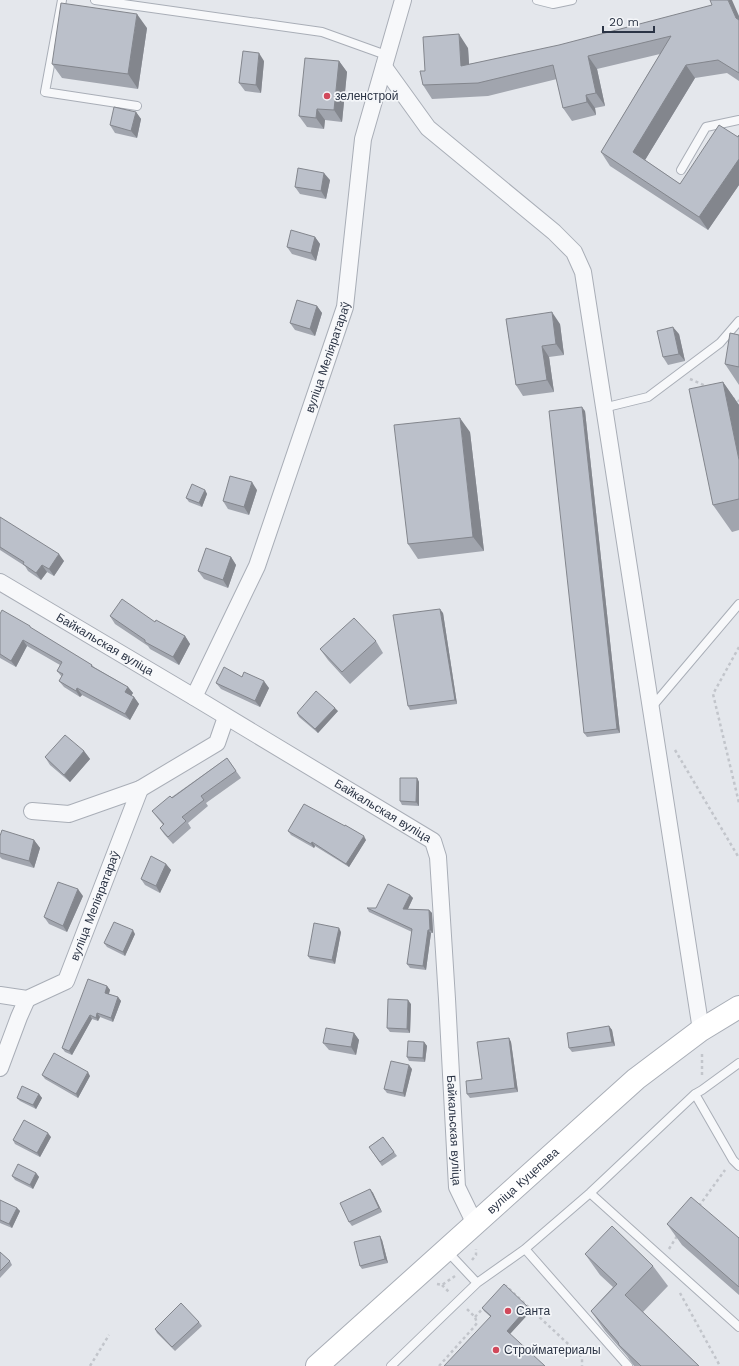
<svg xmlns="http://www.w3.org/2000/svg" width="739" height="1366" font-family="'Work Sans',sans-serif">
<rect width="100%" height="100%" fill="#e4e7ec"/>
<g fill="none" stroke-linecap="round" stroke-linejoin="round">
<defs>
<path id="lane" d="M62,0L45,92L137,106
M95,0L322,32L386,55
M537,0L553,4L572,0
M681,170L706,127L739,120
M603,408L648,397L720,343L739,321
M651,708L739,604
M739,1063L702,1090L695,1094L733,1160L739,1166
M590,1193L739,1327
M525,1249L628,1366
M447,1251L477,1283L525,1249L590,1193L695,1094
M391,1366L477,1283"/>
<g id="street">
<path d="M384,67L428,128L554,232L574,252L583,272L701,1030"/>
<path id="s1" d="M0,582L194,697L433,841L438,857L447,999L457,1187L475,1224"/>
<path id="s2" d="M194,697L257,566L345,307L363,139L403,0"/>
<path d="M32,811L69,814L140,789L217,743L226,717"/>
<path id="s3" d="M0,995L27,999L66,981L140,789"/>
<path d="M0,1068L19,1017L27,999"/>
</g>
<g id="secondary">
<path id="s4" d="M317,1366L636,1079L701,1030L739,1007"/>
</g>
</defs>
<!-- lane casing -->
<use href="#lane" stroke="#a9aeb7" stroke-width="10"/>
<!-- street casing -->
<use href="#street" stroke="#a9aeb7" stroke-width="18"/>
<!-- secondary casing -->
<use href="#secondary" stroke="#a9aeb7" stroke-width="24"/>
<!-- path -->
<path stroke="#c2c5cb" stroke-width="2.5" stroke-dasharray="3 3" stroke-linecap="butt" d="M690,379L708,387
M732,398L739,401
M739,647L713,694L739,803
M675,750L739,858
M702,1054V1075
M699,1206L725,1170
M669,1249L677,1236
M472,1260L476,1255V1249
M437,1284L442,1285L455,1276
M442,1285L450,1293
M504,1286H506L580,1355L582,1359V1366
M680,1293L720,1366
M475,1317L484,1307
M90,1366L109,1335
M439,1366L474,1327L477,1323L475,1317L467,1309"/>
<!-- lane -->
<use href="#lane" stroke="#f7f8fa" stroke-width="8"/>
<!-- street -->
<use href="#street" stroke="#f7f8fa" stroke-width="16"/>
<!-- secondary -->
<use href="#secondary" stroke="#fff" stroke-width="22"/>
</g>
<!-- wall -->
<path fill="#a1a5ae" d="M739,16V81L727,73L695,78L645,160L680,184L738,137L739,135V185L708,230L610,166L601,152L660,54L597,69L605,106L595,108L596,115L572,121L563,108L557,79L488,96L432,99L423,85L425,71L468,48L469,64Z
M147,28L138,89L62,78L52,64Z
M264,61L261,93L245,91L239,83Z
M339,61L347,72L342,122L325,120L324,129L307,127L299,116Z
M136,112L141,119L137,138L115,133L110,125Z
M330,180L326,199L300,194L295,187Z
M315,237L320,244L316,261L292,254L287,247Z
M317,306L322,313L315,336L295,330L290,323Z
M506,319L560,324L564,355L549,357L554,392L523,396L516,385Z
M679,334L685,361L668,365L663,357Z
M739,335V385L725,364Z
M723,382L739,405V530L732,532L713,505Z
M585,411L620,733L587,737L584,733Z
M470,432L484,551L418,559L408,544Z
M205,490L207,494L202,507L189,502L186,498Z
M257,490L249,515L228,509L223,501Z
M0,517L64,561L54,576L47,572L41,580L28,571L25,566L0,550Z
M231,557L236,565L228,588L204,579L198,571Z
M443,613L457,704L410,710L408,706Z
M0,614L32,629L92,665L94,667L128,687L133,693L131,696L134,697L139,704L130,720L82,695L80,697L64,687L59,681L62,677L57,671L60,665L27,646L16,667L0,658Z
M110,616L155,622L185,636L190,644L179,665L150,649L148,646L115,624Z
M376,641L383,653L350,684L328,660L320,649Z
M242,677L269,688L260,707L221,689L216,683Z
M338,711L318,733L299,717L297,713Z
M84,751L90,759L70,782L50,765L45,757Z
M227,758L241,778L206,803L208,806L188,823L191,828L173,844L164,834L160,828L163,825L152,811Z
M417,778L419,782V806L402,805L400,801Z
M288,831L366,840L349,867L315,846L314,848L291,835Z
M0,836L34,840L40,848L34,868L2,859L0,857Z
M166,864L171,870L160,893L145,885L141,879Z
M410,895L413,898L408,909L429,910L432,913L433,933H431L426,970L410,968L407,964L412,932L369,912L367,908H376Z
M83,896L67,932L49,924L44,917Z
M341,932L335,964L310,959L308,956Z
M135,934L125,956L107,947L104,943Z
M107,986L110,990L109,994L118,997L121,1001L113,1022L100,1017L98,1021L92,1019L72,1055L65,1052L62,1048Z
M411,1004L410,1033L390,1032L387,1028Z
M609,1026L612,1030L615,1046L572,1052L569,1048Z
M354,1033L359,1040L356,1055L329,1050L323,1043Z
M509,1038L511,1042L518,1092L470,1098L467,1094L482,1079Z
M424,1042L427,1046L425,1062L409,1061L407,1057Z
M412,1069L405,1097L387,1093L384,1089Z
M42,1075L90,1076L78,1098L45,1079Z
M39,1094L42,1098L36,1109L20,1101L17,1098Z
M51,1137L40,1157L15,1144L13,1140Z
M383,1137L397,1156L382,1166L369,1147Z
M36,1173L39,1177L33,1189L15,1180L12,1176Z
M370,1189L373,1193L382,1212L352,1226L349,1222Z
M0,1200L17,1208L20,1211L12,1228L0,1223Z
M667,1224L739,1238V1295L682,1245Z
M382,1240L388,1263L362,1269L360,1266Z
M0,1252L10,1261L12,1265L0,1278Z
M585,1254L653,1266L668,1286L643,1312L699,1366H634L627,1356L605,1331L591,1311L613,1287L600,1275Z
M528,1307L531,1311L510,1334L484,1311L482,1308Z
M199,1322L202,1326L175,1351L157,1333L155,1329Z"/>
<!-- shaded-wall -->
<path fill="#83868d" d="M728,0H732L739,16V22L736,18Z
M137,14L147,28L138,89L128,74Z
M459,34L468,48L470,79L461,66Z
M259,53L264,61L261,93L256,85Z
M588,56L597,69L605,106L596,93Z
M339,61L347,72L342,122L334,110Z
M686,65L695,78L642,165L633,152Z
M586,95L595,108L596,115L587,102Z
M317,109L325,120L324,129L316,118Z
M136,112L141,119L137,138L131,131Z
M739,159V185L708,230L699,217Z
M324,173L330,180L326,199L321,191Z
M315,237L320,244L316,261L311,253Z
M317,306L322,313L315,336L310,329Z
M552,312L560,324L564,355L556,344Z
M673,327L679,334L685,361L679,354Z
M542,346L549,357L554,392L547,380Z
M723,382L739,405V460Z
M582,407L585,411L620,733L617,729Z
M460,418L470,432L484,551L473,537Z
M252,482L257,490L249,515L244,507Z
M205,490L207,494L202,507L199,503Z
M59,554L64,561L54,576L49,569Z
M231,557L236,565L228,588L223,580Z
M42,565L47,572L41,580L36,573Z
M440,609L443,613L457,704L455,700Z
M185,636L190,644L179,665L173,657Z
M23,640L27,646L16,667L11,661Z
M264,681L269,688L260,707L255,701Z
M128,687L133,693L129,699L125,692Z
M77,688L82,695L80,697L76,691Z
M134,697L139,704L130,720L125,714Z
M335,708L338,711L318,733L315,729Z
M84,751L90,759L70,782L64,775Z
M417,778L419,782V806L416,802Z
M364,836L366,840L349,867L346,864Z
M34,840L40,848L34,868L29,861Z
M312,842L315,846L314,848L311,844Z
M166,864L171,870L160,893L156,886Z
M78,889L83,896L67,932L63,926Z
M410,895L413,898L406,913L403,909Z
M429,910L432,913L433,933L430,930Z
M339,928L341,932L335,964L332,960Z
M133,930L135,934L125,956L123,952Z
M428,930L431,933L426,970L423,966Z
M107,986L110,990L108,996L105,993Z
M118,997L121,1001L113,1022L111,1018Z
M408,1000L411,1004L410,1033L407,1029Z
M97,1013L100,1017L98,1021L96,1018Z
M90,1015L92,1019L72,1055L69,1051Z
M609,1026L612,1030L615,1046L612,1042Z
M354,1033L359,1040L356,1055L351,1047Z
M509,1038L511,1042L518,1092L515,1088Z
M424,1042L427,1046L425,1062L423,1058Z
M409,1065L412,1069L405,1097L403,1093Z
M88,1072L90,1076L78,1098L76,1094Z
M39,1094L42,1098L36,1109L33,1105Z
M48,1133L51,1137L40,1157L37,1153Z
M36,1173L39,1177L33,1189L30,1185Z
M370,1189L373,1193L382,1212L379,1208Z
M17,1208L20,1211L12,1228L9,1224Z
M380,1236L382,1240L388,1263L385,1259Z
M528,1307L531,1311L509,1335L507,1331Z"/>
<!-- building -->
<path fill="#bbc0ca" stroke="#83868d" d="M710,0H728L736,18L739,20V73L718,60L686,65L633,152L680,184L719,125L738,137L739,135V159L699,217L601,152L671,36L588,56L596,93L586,95L587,102L563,108L553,65L478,83L423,85L420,71H425L423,37L459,34L461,66L559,45L712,5Z
M61,3L137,14L128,74L52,64Z
M243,51L259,53L256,85L239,83Z
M305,58L339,61L334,110L317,109L316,118L299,116Z
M114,107L136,112L131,131L110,125Z
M298,168L324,173L321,191L295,187Z
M291,230L315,237L311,253L287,247Z
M297,300L317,306L310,329L290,323Z
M552,312L556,344L542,346L547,380L516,385L506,319Z
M673,327L679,354L663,357L657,331Z
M730,333L739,335V367L725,364Z
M723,382L739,460V499L713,505L689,389Z
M582,407L617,729L584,733L549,411Z
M460,418L473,537L408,544L394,425Z
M230,476L252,482L244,507L223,501Z
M192,484L205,490L199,503L186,498Z
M0,517L59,554L49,569L42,565L36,573L23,564L24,562L0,547Z
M206,548L231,557L223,580L198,571Z
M122,599L155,622L156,620L185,636L173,657L145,642V640L110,616Z
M440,609L455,700L408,706L393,615Z
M2,610L30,626V627L92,665L91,666L128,687L125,692L134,697L125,714L77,688L76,691L59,681L63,674L57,671L62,662L23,640L11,661L0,654V614Z
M354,618L376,641L342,672L320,649Z
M224,667L242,677L244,672L264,681L255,701L216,683Z
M316,691L335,708L315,729L297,713Z
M65,735L84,751L64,775L45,757Z
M227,758L236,771L201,796L204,800L182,817L186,821L168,837L160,828L164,824L152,811L170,796L172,798Z
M400,778H417L416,802L400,801Z
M304,804L345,826V825L364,836L346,864L312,842L311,844L288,831Z
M2,830L34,840L29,861L0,853V836Z
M151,856L166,864L156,886L141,879Z
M58,882L78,889L63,926L44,917Z
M388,884L410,895L403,909L429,910L430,930H428L423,966L407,964L412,929L367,908H376Z
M114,922L133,930L123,952L104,943Z
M314,923L339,928L332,960L308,956Z
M88,979L107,986L105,993L118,997L111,1018L97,1013L96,1018L90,1015L69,1051L62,1048Z
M388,999L408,1000L407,1029L387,1028Z
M609,1026L612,1042L569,1048L567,1033Z
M326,1028L354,1033L351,1047L323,1043Z
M509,1038L515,1088L467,1094L466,1081L482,1079L477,1042Z
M408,1041L424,1042L423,1058L407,1057Z
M54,1053L88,1072L76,1094L42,1075Z
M391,1061L409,1065L403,1093L384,1089Z
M22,1086L39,1094L33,1105L17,1098Z
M24,1120L48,1133L37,1153L13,1140Z
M383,1137L394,1152L380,1162L369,1147Z
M18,1164L36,1173L30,1185L12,1176Z
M370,1189L379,1208L349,1222L340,1203Z
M691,1197L739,1238V1287L667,1224Z
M0,1200L17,1208L9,1224L0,1220Z
M612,1226L653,1266L625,1295L699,1366H641L619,1345L618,1342L591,1311L617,1284L585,1254Z
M380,1236L385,1259L360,1266L354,1242Z
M0,1252L10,1261L0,1271Z
M504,1284L528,1307L507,1331L545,1366H444L491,1316L482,1308Z
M181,1303L199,1322L172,1347L155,1329Z"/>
<!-- markers -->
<g fill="#d1495b" stroke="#f4f6f9" stroke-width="1.5">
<circle cx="327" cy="96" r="4"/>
<circle cx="508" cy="1311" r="4"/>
<circle cx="496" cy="1350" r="4"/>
</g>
<g text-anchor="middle" stroke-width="3.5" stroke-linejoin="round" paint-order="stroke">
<!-- poi labels -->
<g font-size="12" fill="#2b3445" stroke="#f4f6f9" text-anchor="start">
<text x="335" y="100">зеленстрой</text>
<text x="516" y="1315">Санта</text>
<text x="504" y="1354">Стройматериалы</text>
</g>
<!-- street labels -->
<g font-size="12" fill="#2b3445" stroke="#f4f6f9">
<text dy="4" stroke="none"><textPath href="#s2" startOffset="366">вуліца Меліяратараў</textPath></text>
<text dy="4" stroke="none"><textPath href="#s1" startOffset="122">Байкальская вуліца</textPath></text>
<text dy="4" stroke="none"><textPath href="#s1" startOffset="446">Байкальская вуліца</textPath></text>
<text dy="4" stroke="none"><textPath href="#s3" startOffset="151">вуліца Меліяратараў</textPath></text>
<text dy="4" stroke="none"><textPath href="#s1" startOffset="795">Байкальская вуліца</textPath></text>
<text dy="4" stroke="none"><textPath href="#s4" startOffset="277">вуліца Куцепава</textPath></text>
</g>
</g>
<!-- scale -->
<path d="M603 26v6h51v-6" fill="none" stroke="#2b3445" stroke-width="2"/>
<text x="609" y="26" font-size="12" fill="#2b3445" stroke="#f4f6f9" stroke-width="3" paint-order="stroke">20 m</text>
</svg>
